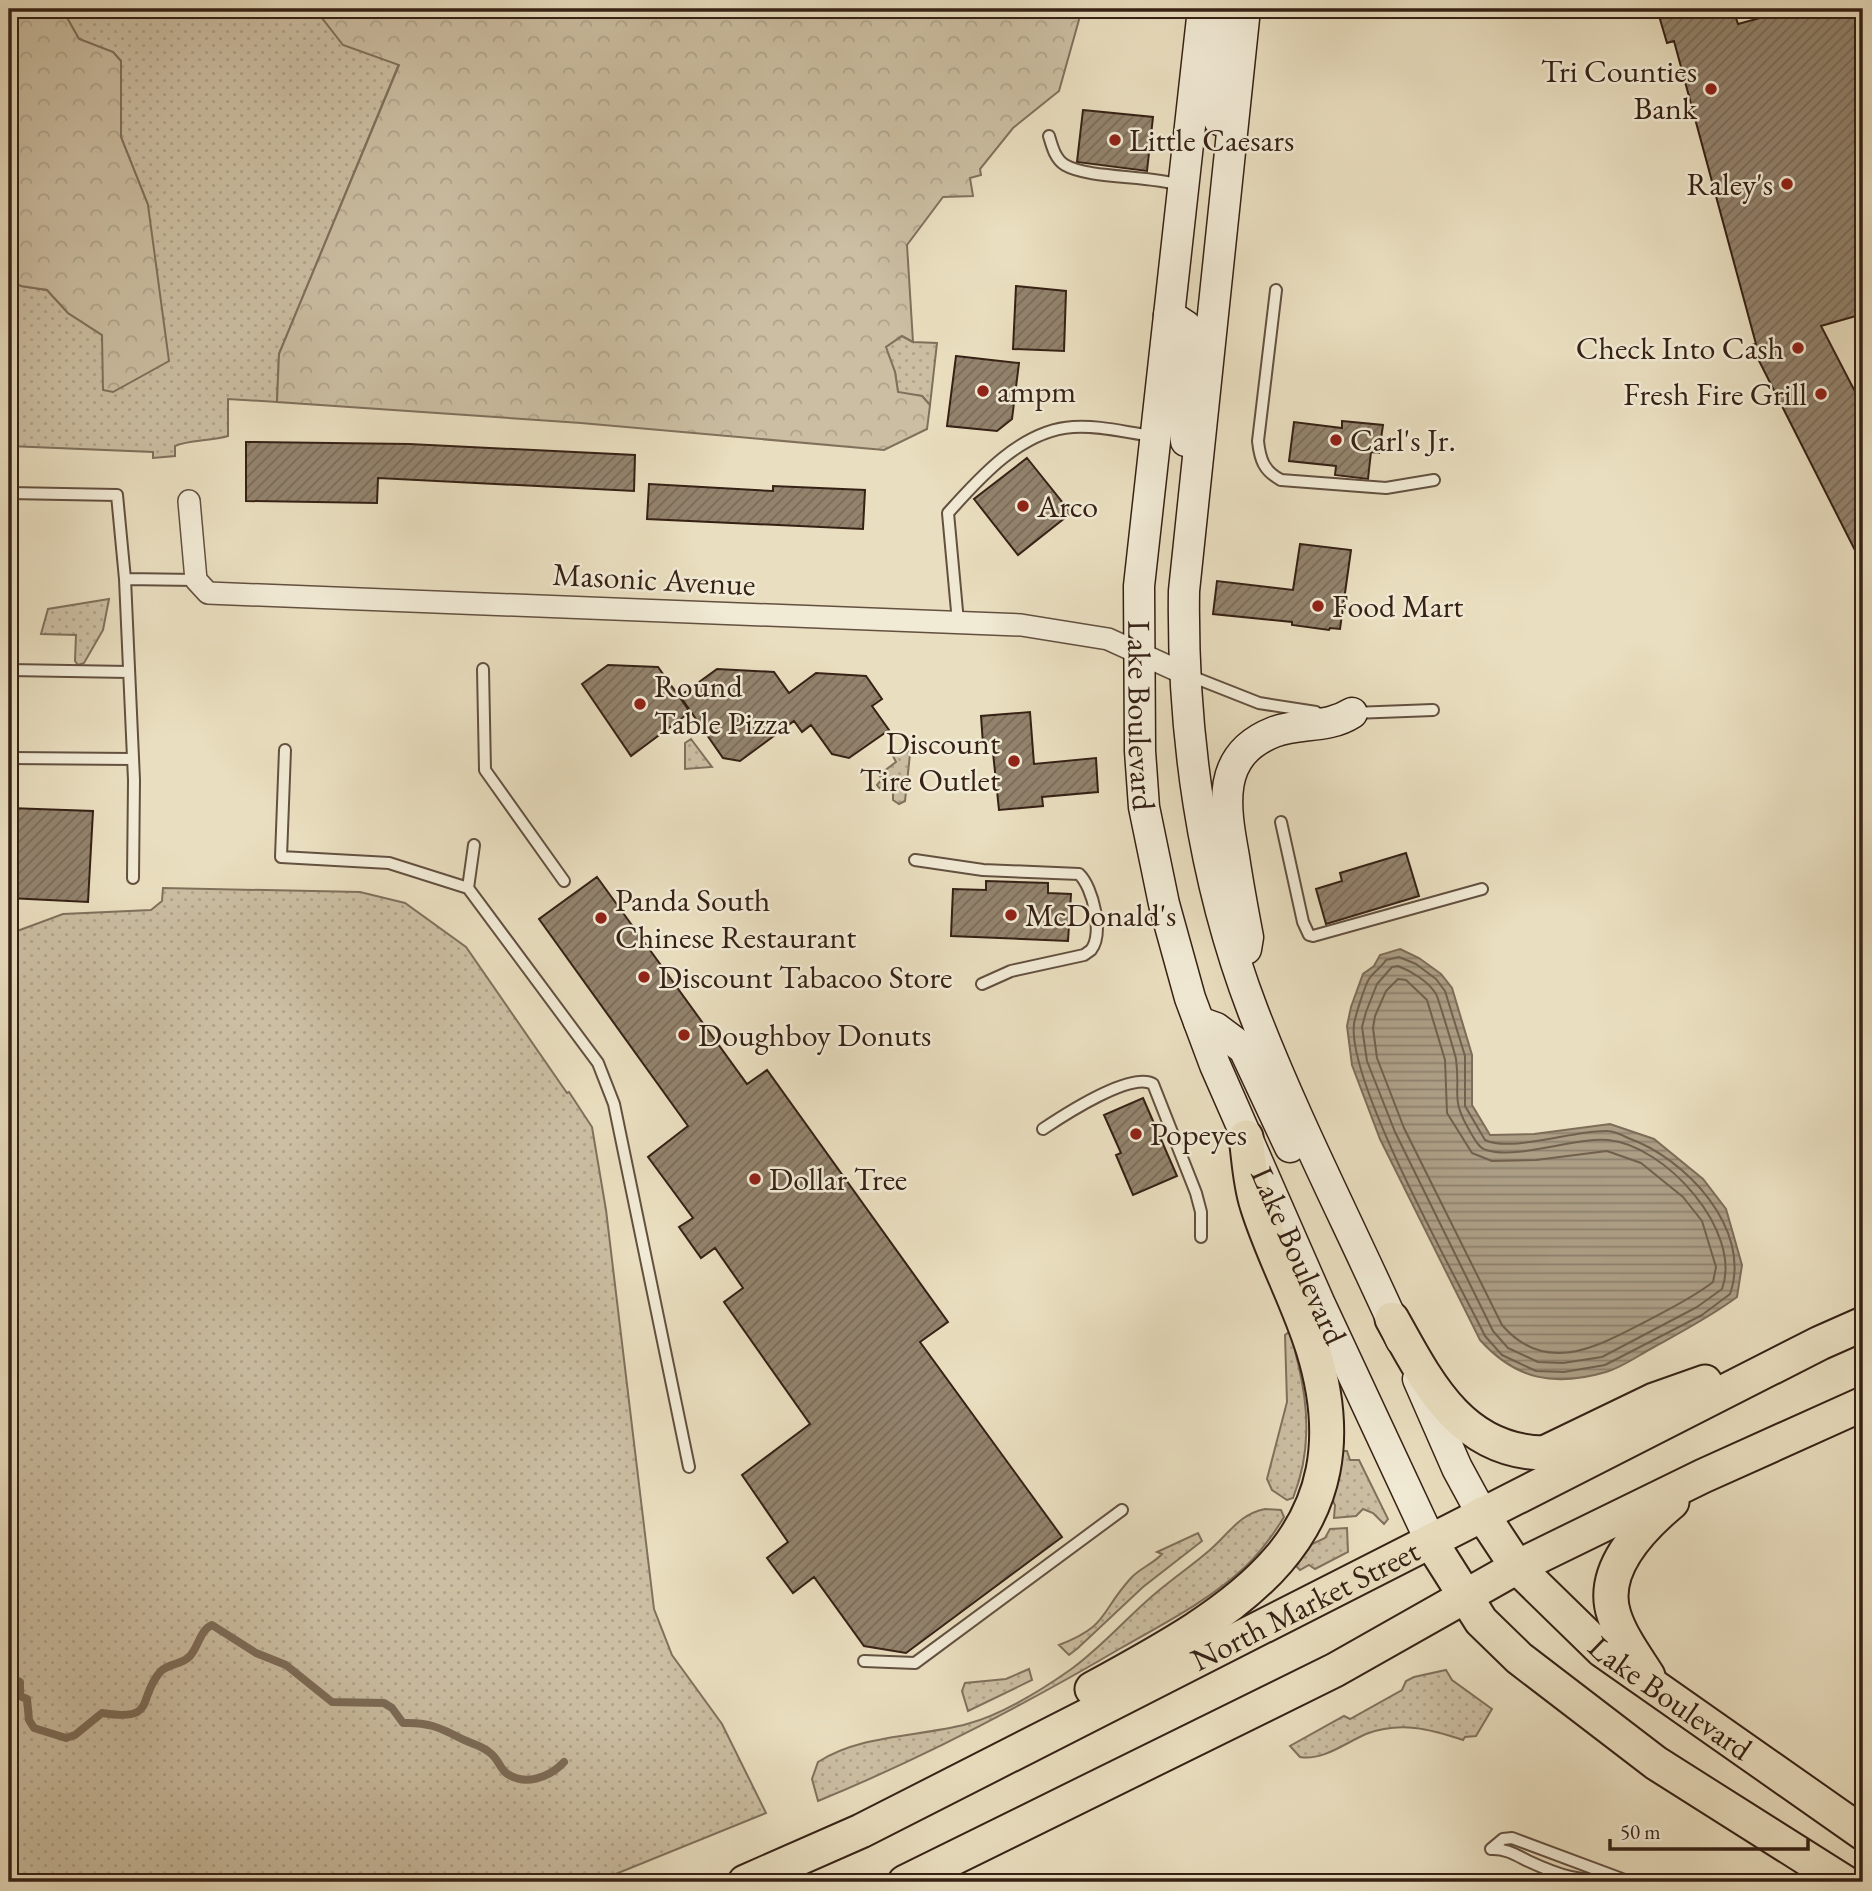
<svg xmlns="http://www.w3.org/2000/svg" width="1872" height="1891" font-family="'EB Garamond',serif">
<defs>
<pattern id="green-dots" width="8" height="8" patternUnits="userSpaceOnUse" patternTransform="scale(1.75)"><rect width="8" height="8" fill="#cbbea2"/><path d="M2 2h.1M6 6h.1" fill="none" stroke="#afa38b" stroke-width="1.8" stroke-linecap="round"/></pattern>
<pattern id="forest-crowns" width="20" height="18" patternUnits="userSpaceOnUse" patternTransform="scale(1.75)"><rect width="20" height="18" fill="#cbbea2"/><path d="M2 6a3 3 0 1 1 6 0M12 15a3 3 0 1 1 6 0" fill="none" stroke="#afa38b"/></pattern>
<pattern id="water-rules" width="6" height="5" patternUnits="userSpaceOnUse" patternTransform="scale(1.75)"><rect width="6" height="5" fill="#ac9e85"/><path d="M0 2.5h6" fill="none" stroke="#8d806c"/></pattern>
<pattern id="building-hatch" width="6" height="6" patternUnits="userSpaceOnUse" patternTransform="scale(1.75)"><rect width="6" height="6" fill="#93836d"/><path d="M-1 1l2-2M0 6l6-6M5 7l2-2" fill="none" stroke="#796b58"/></pattern>
</defs>
<rect width="100%" height="100%" fill="#e9debf"/>
<filter id="stains"><feTurbulence type="fractalNoise" baseFrequency=".00286" numOctaves="4"/><feColorMatrix values="0 0 0 0 .2 0 0 0 0 .09 0 0 0 0 .02 0 0 0 .5 -.17"/></filter>
<radialGradient id="worn" r=".72"><stop offset=".6" stop-color="#630" stop-opacity="0"/><stop offset="1" stop-color="#630" stop-opacity=".3"/></radialGradient>
<!-- green -->
<path fill="url(#green-dots)" stroke="#80705c" stroke-width="2" d="M62,9H315L343,44L399,64L279,354L277,402L228,399V436C212,441 188,440 175,446V456L153,458V452L9,446V279L21,286L47,290L68,313L102,335L148,205L121,137V61L113,52L79,39Z
M902,336L913,342L937,343L930,405L922,396L898,393L895,372L885,347Z
M109,599L103,630L84,663L78,665L75,661L76,635L41,634L48,609Z
M691,739L712,767L685,769V743Z
M905,747L910,754L905,801L899,804L893,800V791L881,790L877,785L882,779L879,775L896,762L893,756Z
M163,888L360,892L405,903L466,947L567,1093L569,1092L592,1127L606,1210L654,1609L672,1655L722,1724L766,1813L596,1882H9V934L63,914L151,910L162,901Z
M1289,1332C1294,1341 1295,1353 1298,1363C1309,1409 1311,1453 1293,1498L1287,1500L1272,1490L1267,1479L1287,1402L1285,1335Z
M1343,1451H1347L1350,1460H1359L1388,1519L1384,1524L1373,1513L1363,1509L1356,1516L1334,1518L1335,1505L1332,1500Z
M1265,1509L1281,1510L1284,1517C1273,1535 1261,1552 1245,1567C1210,1600 1163,1624 1121,1648C1024,1705 923,1758 818,1801L812,1779L818,1762C862,1734 919,1737 967,1724C1003,1714 1040,1691 1070,1670C1102,1647 1127,1617 1157,1592C1175,1577 1194,1564 1211,1549C1230,1532 1240,1514 1265,1509Z
M1347,1528L1348,1552L1315,1569L1309,1565L1300,1570L1296,1566L1312,1544L1325,1538L1330,1529Z
M1198,1533L1202,1541L1143,1587L1078,1648L1069,1655L1059,1645C1110,1625 1099,1613 1131,1578C1140,1568 1153,1564 1162,1554L1157,1552Z
M1029,1669L1032,1680L968,1711L962,1691L965,1683L1006,1679Z
M1446,1670L1452,1680L1492,1709L1476,1736L1465,1737L1463,1740C1430,1729 1400,1721 1366,1734C1345,1743 1323,1761 1300,1757L1290,1746L1344,1716L1350,1719L1402,1690L1406,1681L1414,1677Z"/>
<!-- forest -->
<path fill="url(#forest-crowns)" stroke="#80705c" stroke-width="2" d="M9,9H62L79,39L113,52L121,61V137L148,205L169,361L113,392L103,390L102,335L68,313L47,290L21,286L9,279Z
M315,9H1082L1059,91L1013,128L980,169L981,175L970,178L973,196L943,197L907,245L913,342L902,336L886,347L895,372L898,392L922,396L930,405L927,429L884,450L581,423L277,402L279,354L399,65L343,45Z"/>
<!-- water -->
<path fill="url(#water-rules)" stroke="#7d6c58" stroke-width="2" d="M1400,949L1419,958L1441,974L1452,988L1472,1055V1105L1490,1135L1534,1134L1610,1124L1654,1139L1703,1179L1726,1209L1742,1265L1737,1297C1710,1317 1683,1331 1654,1347C1639,1355 1623,1367 1606,1372C1555,1387 1516,1380 1480,1340L1380,1139L1352,1065L1347,1026L1351,1007L1363,974L1374,966L1380,955Z"/>
<g fill="none" stroke-linecap="round" stroke-linejoin="round">
<!-- shore -->
<path stroke="#71604d" stroke-width="2" d="M1399,957L1416,964L1436,979L1445,991L1465,1056V1106L1485,1140C1512,1153 1577,1129 1608,1131C1614,1131 1622,1135 1628,1138C1685,1158 1753,1229 1730,1294L1702,1315L1605,1365L1564,1372L1536,1371L1502,1355L1485,1336C1455,1275 1347,1083 1354,1024C1355,1017 1365,985 1369,979C1373,972 1381,968 1386,960Z
M1398,966C1411,971 1428,981 1436,994C1438,997 1455,1054 1456,1059C1461,1097 1449,1097 1472,1135C1476,1141 1479,1148 1486,1150C1518,1160 1576,1137 1608,1140C1665,1145 1743,1231 1722,1289L1697,1307L1602,1357L1563,1363L1538,1362L1508,1348L1493,1331L1395,1132L1367,1061L1362,1027L1366,1012L1377,984L1392,967Z
M1398,979L1406,980L1427,1000L1445,1060L1447,1113L1472,1153L1492,1161L1536,1160L1607,1151L1641,1163L1683,1197L1702,1221L1716,1267L1713,1282C1691,1299 1667,1310 1643,1323C1595,1348 1545,1375 1502,1325L1404,1128L1377,1058L1373,1028L1375,1016L1386,991Z"/>
<!-- stream -->
<path stroke="#7d6c58" stroke-width="8" d="M9,1677L20,1682V1696L27,1699L29,1720L34,1728L66,1738L75,1735L102,1713C159,1722 136,1698 161,1671C169,1663 182,1665 190,1656C199,1646 200,1630 212,1625L256,1653L286,1665L332,1702L384,1703L392,1708L403,1723C427,1722 439,1727 460,1738C469,1743 481,1745 489,1752C498,1758 499,1767 506,1773C525,1787 550,1777 564,1762"/>
</g>
<!-- building -->
<path fill="url(#building-hatch)" stroke="#362115" stroke-width="2" d="M1657,9H1733L1738,24L1793,9H1863V314L1821,326L1863,407V566L1751,345L1756,344L1674,41L1667,43Z
M1083,110L1153,117L1147,171L1077,162Z
M1016,286L1066,291L1064,351L1013,349Z
M956,356L1019,363L1012,419L997,431L947,426Z
M1342,421L1383,425L1379,453L1371,452L1368,479L1335,475L1336,466L1289,461L1294,422L1342,428Z
M246,442L409,444L635,455L634,491L378,478L377,503L246,501Z
M1027,458L1071,513L1018,555L974,499Z
M649,484L773,491V486L865,490L863,529L647,519Z
M1300,544L1351,550L1340,629L1330,628L1329,630L1292,625V622L1213,614L1217,581L1293,590Z
M608,665L658,667L690,712L631,756L582,684Z
M717,669L774,672L789,693L816,673L866,676L882,699L872,706L889,730L849,758L832,754L811,725L802,732L794,721L740,761L723,758L680,696Z
M1030,712L1034,764L1096,758L1098,792L1042,797L1043,806L999,810L992,743L983,744L981,716Z
M9,808L93,811L88,902L9,898Z
M1406,853L1419,896L1326,924L1316,889L1342,881L1340,873Z
M597,877L747,1084L767,1070L948,1322L920,1342L1062,1537L906,1653L864,1646L814,1577L793,1593L767,1558L788,1542L742,1475L810,1424L724,1302L743,1288L715,1248L701,1258L679,1227L693,1218L648,1157L688,1126L539,919Z
M986,881L1048,883V893L1071,894L1068,941L951,936L953,889L986,890Z
M1143,1098L1177,1176L1133,1195L1116,1155L1121,1153L1104,1115Z"/>
<g fill="none" stroke-linecap="round" stroke-linejoin="round">
<defs>
<path id="service" d="M1049,136C1052,146 1055,159 1065,165C1089,179 1149,175 1180,185
M1276,290L1258,441C1260,460 1264,471 1281,480L1386,488L1434,480
M9,493L117,495L125,579
M958,622L948,513C980,477 1022,430 1073,427C1099,425 1128,433 1154,436
M483,669L485,770L564,881
M9,670L129,672
M1188,675L1259,703L1316,712
M1353,713L1433,710
M285,750L281,857L389,863L468,888L598,1063L614,1104L689,1467
M9,758L133,759
M1281,822L1303,922L1309,935L1313,936L1482,889
M915,860L983,870L1079,874C1093,887 1104,934 1091,950L1084,955L1011,971L982,984
M133,878L134,780L125,579L196,580
M468,888L474,845
M1043,1129C1064,1115 1131,1071 1153,1084L1196,1193L1201,1212V1237
M864,1661L915,1663L1122,1510
M1491,1849L1503,1839L1512,1838L1630,1882
M1491,1849C1505,1848 1516,1855 1528,1861C1556,1874 1584,1885 1615,1877"/>
<path id="minor" d="M189,501L196,580L208,593L1021,625L1108,639L1185,674"/>
<g id="secondary">
<path id="s1" d="M1203,9L1139,586L1140,751L1144,807L1164,904L1190,998L1215,1065L1319,1302L1431,1542"/>
<path d="M1245,9L1184,591C1182,732 1202,878 1253,1011C1296,1123 1352,1230 1401,1340"/>
<path d="M1219,120L1216,111L1222,23"/>
<path d="M1169,315L1186,326L1181,396L1186,441"/>
<path d="M1246,949L1248,937C1243,911 1238,884 1234,857C1225,807 1215,755 1274,732C1300,722 1327,729 1352,713"/>
<path d="M1199,1022L1216,1028L1244,1049L1290,1147"/>
<path d="M1418,1379L1457,1468L1482,1514"/>
</g>
<g id="primary">
<path d="M1392,1319C1427,1382 1461,1452 1544,1453L1654,1400L1705,1382"/>
<path id="s2" d="M1482,1514L1517,1567L1602,1650L1863,1833"/>
<path d="M1431,1542L1481,1621L1519,1658L1656,1763L1844,1882"/>
<path d="M1648,1676C1636,1657 1621,1637 1614,1615C1599,1570 1641,1528 1672,1502"/>
<path d="M1092,1689C1235,1611 1371,1537 1313,1349C1298,1300 1272,1254 1257,1205C1250,1184 1249,1159 1246,1137"/>
<path id="s3" d="M745,1882L861,1831L1820,1343L1863,1324"/>
<path d="M905,1882L1335,1670L1517,1567L1703,1476L1863,1404"/>
</g>
</defs>
<!-- service casing -->
<use href="#service" stroke="#635040" stroke-width="14"/>
<!-- minor casing -->
<use href="#minor" stroke="#635040" stroke-width="24"/>
<!-- secondary casing -->
<use href="#secondary" stroke="#362115" stroke-width="33"/>
<!-- primary casing -->
<use href="#primary" stroke="#362115" stroke-width="37"/>
<!-- service -->
<use href="#service" stroke="#f1ead5" stroke-width="10"/>
<!-- minor -->
<use href="#minor" stroke="#f1ead5" stroke-width="21"/>
<!-- secondary -->
<use href="#secondary" stroke="#f1ead5" stroke-width="30"/>
<!-- primary -->
<use href="#primary" stroke="#e9debf" stroke-width="33"/>
</g>
<!-- markers -->
<g fill="#8f2418" stroke="#f1ead5" stroke-width="2.5">
<circle cx="1711" cy="89" r="7"/>
<circle cx="1115" cy="140" r="7"/>
<circle cx="1787" cy="184" r="7"/>
<circle cx="1798" cy="348" r="7"/>
<circle cx="983" cy="391" r="7"/>
<circle cx="1821" cy="394" r="7"/>
<circle cx="1336" cy="440" r="7"/>
<circle cx="1023" cy="506" r="7"/>
<circle cx="1318" cy="606" r="7"/>
<circle cx="640" cy="704" r="7"/>
<circle cx="1014" cy="761" r="7"/>
<circle cx="1011" cy="915" r="7"/>
<circle cx="601" cy="918" r="7"/>
<circle cx="644" cy="977" r="7"/>
<circle cx="684" cy="1035" r="7"/>
<circle cx="1136" cy="1134" r="7"/>
<circle cx="755" cy="1179" r="7"/>
</g>
<g text-anchor="middle" stroke-width="5" stroke-linejoin="round" paint-order="stroke">
<!-- poi labels -->
<g font-size="32" fill="#362115" stroke="#f1ead5" text-anchor="start">
<text x="1697" y="82" text-anchor="end">Tri Counties<tspan x="1697" dy="37">Bank</tspan></text>
<text x="1129" y="151">Little Caesars</text>
<text x="1773" y="195" text-anchor="end">Raley's</text>
<text x="1784" y="359" text-anchor="end">Check Into Cash</text>
<text x="997" y="402">ampm</text>
<text x="1807" y="405" text-anchor="end">Fresh Fire Grill</text>
<text x="1350" y="451">Carl's Jr.</text>
<text x="1037" y="517">Arco</text>
<text x="1332" y="617">Food Mart</text>
<text x="654" y="697">Round<tspan x="654" dy="37">Table Pizza</tspan></text>
<text x="1000" y="754" text-anchor="end">Discount<tspan x="1000" dy="37">Tire Outlet</tspan></text>
<text x="615" y="911">Panda South<tspan x="615" dy="37">Chinese Restaurant</tspan></text>
<text x="1025" y="926">McDonald's</text>
<text x="658" y="988">Discount Tabacoo Store</text>
<text x="698" y="1046">Doughboy Donuts</text>
<text x="1150" y="1145">Popeyes</text>
<text x="769" y="1190">Dollar Tree</text>
</g>
<!-- street labels -->
<g font-size="32" fill="#362115" stroke="#f1ead5">
<text transform="translate(654 579) rotate(3)" y="11">Masonic Avenue</text>
<text dy="11" stroke="none"><textPath href="#s1" startOffset="710">Lake Boulevard</textPath></text>
<text dy="11" stroke="none"><textPath href="#s1" startOffset="1278">Lake Boulevard</textPath></text>
<text dy="11" stroke="none"><textPath href="#s3" startOffset="625">North Market Street</textPath></text>
<text dy="11" stroke="none"><textPath href="#s2" startOffset="266">Lake Boulevard</textPath></text>
</g>
</g>
<!-- margin -->
<rect width="1872" height="1891" fill="none" stroke="#e9debf" stroke-width="35"/>
<rect x="10" y="10" width="1851" height="1870" fill="none" stroke="#362115" stroke-width="3.5"/>
<rect x="18" y="18" width="1837" height="1856" fill="none" stroke="#362115" stroke-width="2"/>
<!-- scale -->
<path d="M1610 1839v10h198v-10" fill="none" stroke="#362115" stroke-width="3.5"/>
<text x="1620" y="1839" font-size="21" fill="#362115" stroke="#f1ead5" stroke-width="5" paint-order="stroke">50 m</text>
<rect width="100%" height="100%" filter="url(#stains)"/>
<rect width="100%" height="100%" fill="url(#worn)"/>
</svg>
